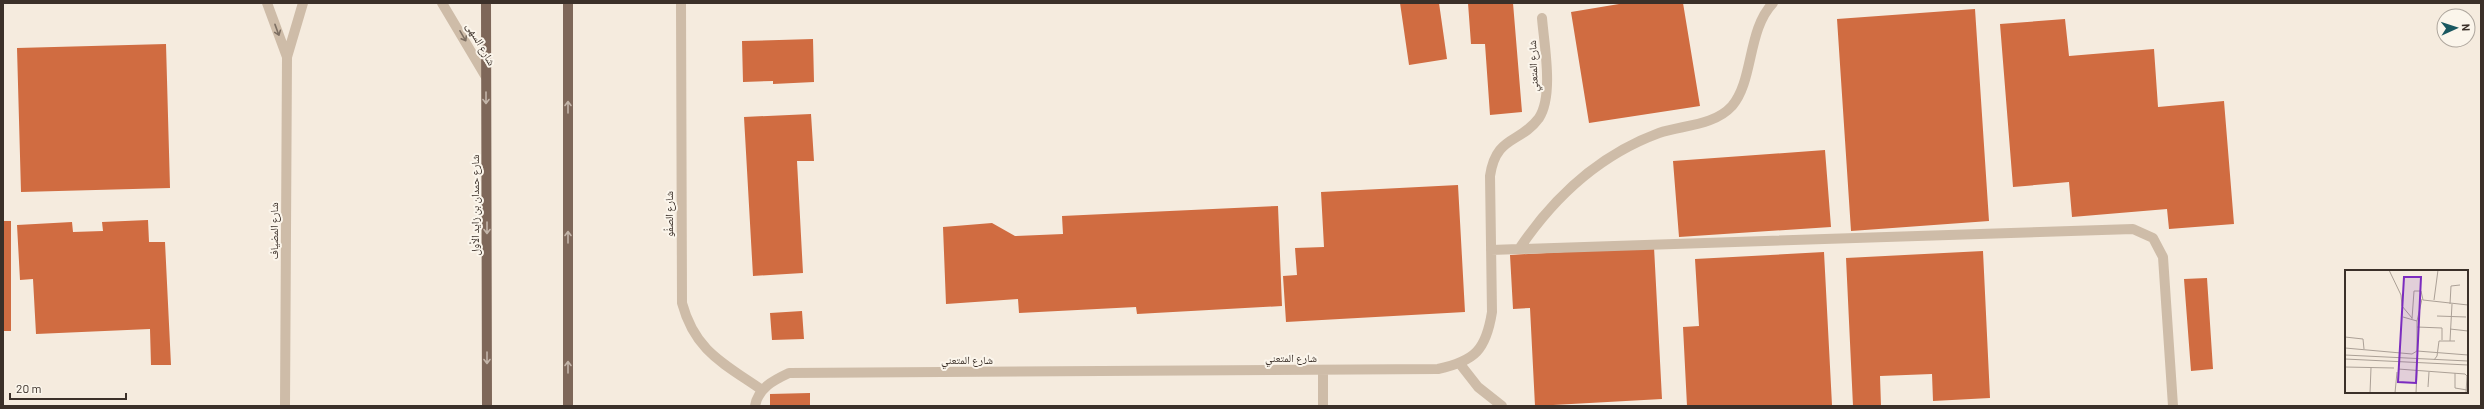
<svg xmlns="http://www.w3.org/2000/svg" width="2484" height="409" font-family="Barlow,'Noto Naskh Arabic',sans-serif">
<rect width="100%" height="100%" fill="#f5ebde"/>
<!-- building -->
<path fill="#d06c41" d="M1400,3H1439L1447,59L1409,65Z
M1468,3H1513L1522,112L1490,115L1485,44H1471Z
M1625,3H1683L1700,106L1589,123L1571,12Z
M1975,9L1989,221L1851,231L1837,19Z
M2065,19L2069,56L2154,49L2158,107L2224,101L2234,224L2169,229L2167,209L2072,217L2069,182L2013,187L2000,24Z
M813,39L814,82L773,84V81L743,82L742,41Z
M166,44L170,188L21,192L17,48Z
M811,114L814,161H797L803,273L753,276L744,117Z
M1825,150L1831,227L1679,237L1673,161Z
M1458,185L1465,312L1286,322L1283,276L1297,275L1295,248L1324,247L1321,192Z
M1278,206L1282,306L1137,314L1136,307L1019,313L1018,299L946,304L943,227L992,223L1015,236L1063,234L1062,216Z
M148,220L149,242H165L171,365H151L150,329L36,334L33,279L20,280L17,225L72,222L73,232L103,231L102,222Z
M3,221H11V331H3Z
M1654,247L1662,399L1535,406L1530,308L1513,309L1510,255Z
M1983,251L1990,398L1933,401L1932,374L1880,376L1881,406H1853L1846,258Z
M1824,252L1832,405L1687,406L1683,327L1699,326L1695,259Z
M2207,278L2213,369L2191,371L2184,279Z
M802,311L804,339L772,340L770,313Z
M810,393V406H770V394Z"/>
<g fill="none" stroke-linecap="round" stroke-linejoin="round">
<!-- minor -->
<path stroke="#cebca8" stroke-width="10" d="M267,3L287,57
M442,3L486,77
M681,3L682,303C695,351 723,363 762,390
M1519,249C1554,197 1599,155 1659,133C1682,125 1714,126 1732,106C1754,80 1747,30 1773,3
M1491,250L2133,229L2153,238L2163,257L2173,406
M1460,364L1478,387L1502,406
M285,406L287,57L303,3
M755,406C758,388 774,380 789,373L1438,369C1475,361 1486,350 1492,312L1490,176C1496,135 1520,144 1539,118C1554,95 1544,44 1542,18
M1323,406V370"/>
<!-- major -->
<path stroke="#7e6759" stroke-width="10" d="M486,3L487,406
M568,3V406"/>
</g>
<!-- one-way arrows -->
<defs><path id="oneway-shaft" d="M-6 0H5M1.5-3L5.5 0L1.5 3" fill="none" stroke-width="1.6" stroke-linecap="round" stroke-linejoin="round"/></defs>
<g stroke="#7d6f62">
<use href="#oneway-shaft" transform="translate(277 30) rotate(70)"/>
<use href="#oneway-shaft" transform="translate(463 36) rotate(60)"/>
</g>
<g stroke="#c3b5a9">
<use href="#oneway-shaft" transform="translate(486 98) rotate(90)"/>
<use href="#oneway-shaft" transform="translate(568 107) rotate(-90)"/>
<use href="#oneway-shaft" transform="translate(487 228) rotate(90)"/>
<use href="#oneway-shaft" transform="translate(568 237) rotate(-90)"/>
<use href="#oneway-shaft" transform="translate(487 358) rotate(90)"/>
<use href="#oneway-shaft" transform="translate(568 367) rotate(-90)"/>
</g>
<g text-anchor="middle" stroke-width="4" stroke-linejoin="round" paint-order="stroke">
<!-- street labels -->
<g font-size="11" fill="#3b3029" stroke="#fbf5eb">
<text transform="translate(481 44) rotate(60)" y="4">شارع السهى</text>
<text transform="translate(1533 66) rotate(-92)" y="4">شارع المتعني</text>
<text transform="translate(475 205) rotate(-90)" y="4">شارع حمدان بن زايد الأول</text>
<text transform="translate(669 214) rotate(-90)" y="4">شارع الصفُو</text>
<text transform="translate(274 231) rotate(-90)" y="4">شارع المضياف</text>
<text x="1291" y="362">شارع المتعني</text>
<text x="967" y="364">شارع المتعني</text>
</g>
</g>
<!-- overview -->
<g transform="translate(2345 270)">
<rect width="123" height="123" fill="#f5ebde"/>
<path fill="none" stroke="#aba096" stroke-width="1" d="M44,0L56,25L57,36L67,48M89,30L93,0M105,34L106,16L115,15M92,46L121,47M58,47L72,51V81L123,85M67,49L69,21H76L78,30L123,35M72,51L77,29M72,57L97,58V70M105,59L123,61M0,67L18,69L19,79M105,71L107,34M0,78L67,84L72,81M0,85L123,91M0,89L123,95M89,90L92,86L94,71H110M0,97L49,98M53,99L120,104L122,106L121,123M110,103V118L122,120M83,117L84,102M25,123L26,98M50,123L52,102M71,123L72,101"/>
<path fill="#7b2cbf" fill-opacity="0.15" stroke="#7b2cbf" stroke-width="2" d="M59,7H76L71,113L53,112Z"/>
<rect width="123" height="123" fill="none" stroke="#3b3029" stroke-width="2"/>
</g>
<!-- border -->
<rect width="2484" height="409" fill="none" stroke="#3b3029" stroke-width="8"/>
<!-- north arrow -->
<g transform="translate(2456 28) rotate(87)"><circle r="19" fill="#fbf5eb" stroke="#aea69d"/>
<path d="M0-3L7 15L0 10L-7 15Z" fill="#1a5860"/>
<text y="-6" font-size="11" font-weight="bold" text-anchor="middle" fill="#3b3029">N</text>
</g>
<!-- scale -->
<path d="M10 393v6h116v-6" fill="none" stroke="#3b3029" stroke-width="2"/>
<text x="16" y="393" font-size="12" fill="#3b3029" stroke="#fbf5eb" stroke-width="3" paint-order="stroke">20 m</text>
</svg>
